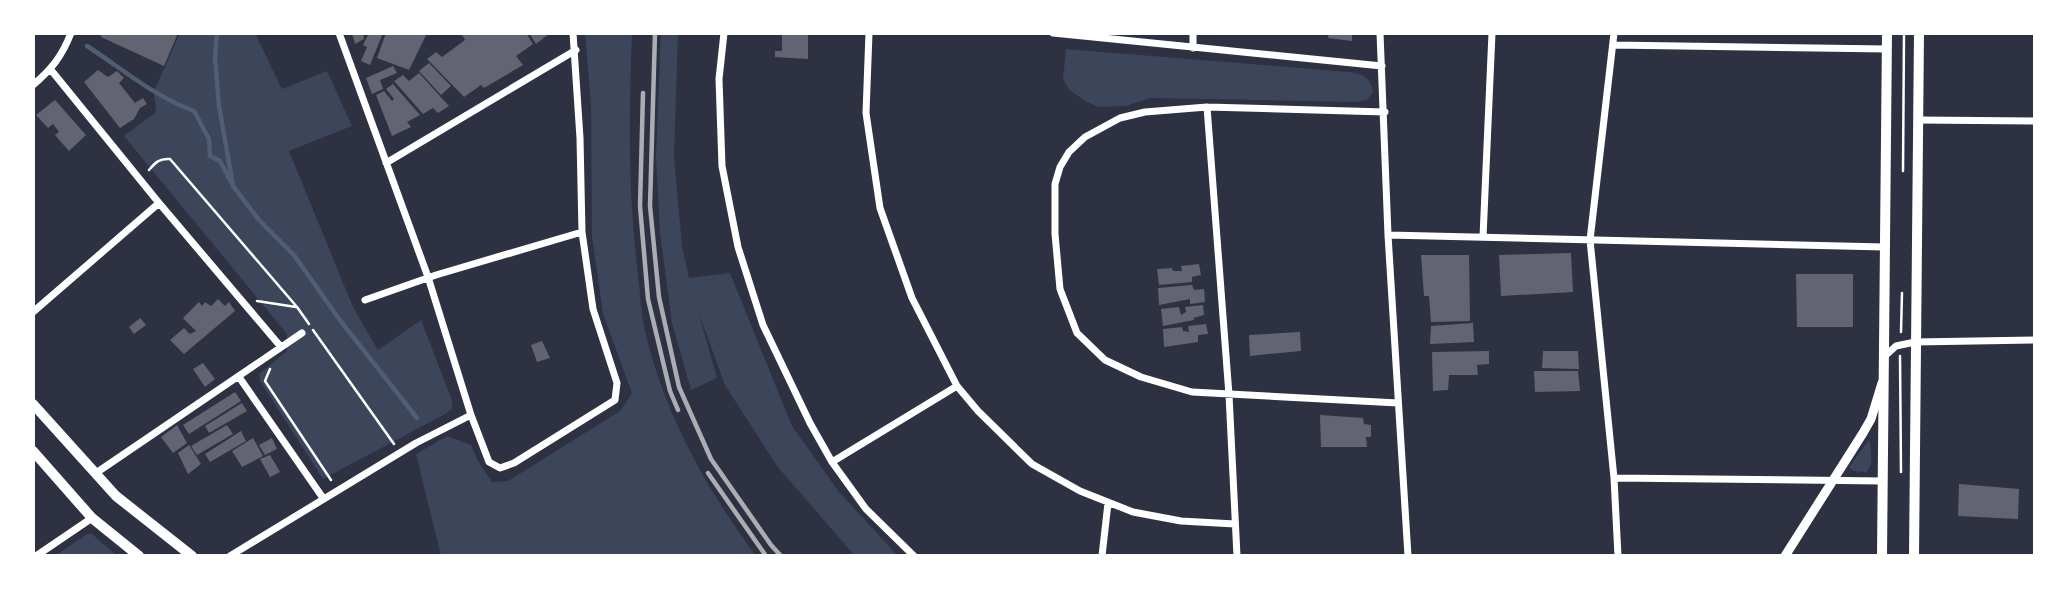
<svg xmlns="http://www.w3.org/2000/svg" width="2068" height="589" font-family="Karla,sans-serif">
<rect width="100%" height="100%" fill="#2d3142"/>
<!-- green -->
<path fill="#3c4559" d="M180,33H255L282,89L327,71L352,126L289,151L353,307L378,350L421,320L452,400V409L447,413L323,479L260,381L259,374L287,351V334L124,136L156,112L154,91Z
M585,33H632C629,114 628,193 638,274C640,291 641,310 644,327C663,411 705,487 756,556H441L416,454L447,436L471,445L478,461L492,482L508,481L620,411L632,393L603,314L592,236L591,106Z
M661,33H678L674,157L682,246L689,278L730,273L792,426L839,492L898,556H855L777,466L725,385L698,311L717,378L691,390L672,323L660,233L656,156Z
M1066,49L1349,72C1364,75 1370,76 1373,92L1367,100L1356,102L1151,98L1126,106L1098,107L1084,100L1069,90L1063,79Z
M1868,441H1870C1871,452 1874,465 1866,472L1853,471L1849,467Z
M87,534H92L117,556H60L58,554Z"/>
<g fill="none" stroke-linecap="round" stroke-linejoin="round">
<!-- stream -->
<path stroke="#4f5d75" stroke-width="4.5" d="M217,33L215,57L219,106L233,186L259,220L294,255L339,319L417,418
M87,46C121,68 155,97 194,111L209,139L210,156L220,161L231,182"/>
</g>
<!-- building -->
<path fill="#626471" d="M102,33H178L164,66L101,37Z
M352,33H363L364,39L355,44Z
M369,33H383L370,65L361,61L367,47L363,45Z
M386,33L408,35L427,33L409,70L377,58Z
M461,33H526L533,44L516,56L523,65L484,88L481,85L464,97L427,59L436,52L442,57L465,40Z
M529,33H550L536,44Z
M782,33H808V59L775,57V51H782Z
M1329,33H1352V41L1328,38Z
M429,63L451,86L441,95L419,71Z
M393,66L397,73L380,80L383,89L372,94L366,78Z
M98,70L108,77L117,71L124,78L119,83L135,103L143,98L147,104L140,108L134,119L120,128L84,82Z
M419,73L449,106L438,113L433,108L423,114L394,81L403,75L409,81Z
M393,84L420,115L407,122L411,127L392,136L376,95L384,91L392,101L394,99L386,89Z
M55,100L86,135L69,151L55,135L59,132L53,124L48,128L36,115Z
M1571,253L1573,292L1501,296L1499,255Z
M1421,255H1469L1470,321L1431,322L1429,296H1424Z
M1199,264L1201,275L1192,277V282L1159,285L1157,269L1172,268L1173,271H1182L1181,266Z
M1796,274H1853V327H1797Z
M1192,285L1194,290L1204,289L1205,302L1190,304V299L1159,305L1158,288Z
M218,299L225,306L229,302L235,311L184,354L170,340L184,328L190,334L196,331L183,318L199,302L202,306L205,302L211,306Z
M1203,305L1204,315L1193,318L1194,320L1163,326L1161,309L1179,307L1181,315L1186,312L1185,307Z
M140,318L146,325L134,334L129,327Z
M1473,323L1474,342L1430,344L1431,326Z
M1206,324L1208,334L1198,335V342L1164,347L1163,329L1182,327L1183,331L1189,332L1188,326Z
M1300,332L1301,351L1250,356L1249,335Z
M542,341L550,358L537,362L531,345Z
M1489,351V364L1477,365L1478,375H1449L1448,390L1433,391L1432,352Z
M1543,351H1578L1579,369L1542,368Z
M203,363L215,379L205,387L193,369Z
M1534,371H1578L1580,391L1535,392Z
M235,392L241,401L189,434L183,425Z
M242,403L247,411L209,433L205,426Z
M1320,415L1363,418L1364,424L1371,425V437H1366L1367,447H1321Z
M177,425L187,443L173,453L161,437Z
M227,425L233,434L197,455L191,446Z
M241,431L246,441L210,462L205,454Z
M253,438L263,456L242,467L232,451Z
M272,438L277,449L265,455L259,445Z
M189,445L201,464L188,474L178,453Z
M270,455L280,472L270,477L260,459Z
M1959,484L2019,489L2018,519L1958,516Z"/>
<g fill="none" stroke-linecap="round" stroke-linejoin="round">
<!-- path -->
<path stroke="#fff" stroke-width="2.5" d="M149,170C155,163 159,158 170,159L297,307L309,324
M1903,171L1904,33
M257,301L296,307
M313,330L394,444
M1901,332L1902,293
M1900,356L1901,472
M270,369L265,381L331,480"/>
<!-- minor -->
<path stroke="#fff" stroke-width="7" d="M339,33L428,277L471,415L489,462L500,468L514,463L615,400L617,383L593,309L582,232L580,138L573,33
M724,33L719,79L722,166L738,247L763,325L810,423L832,462L866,509L914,556
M869,33L866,113L880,208L912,298L957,386L978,411L1032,464L1080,491L1133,512L1181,521L1235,524
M1053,33L1382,66
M1380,33L1388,235L1408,556
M1614,33L1590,240L1614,478L1618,556
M1613,45L1887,49
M1193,48V33
M51,70L159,203L281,347
M33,85C52,69 62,56 71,33
M1207,107L1229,395L1237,556
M1385,112L1207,107L1145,112L1120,118L1085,137L1069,152L1060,167L1055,184V234L1060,289L1077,333L1105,360L1141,377L1192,392L1398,403
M1918,120L2035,121
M386,163L576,50
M1388,235L1884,247
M1483,237L1492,33
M365,300L436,275L582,232
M33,312L159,203
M1885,356L1896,346L1915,342L2035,340
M239,377L323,498
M832,462L957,386
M96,473L302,333
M1614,478L1883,481
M36,556L92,518
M230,556L416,443L471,415
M1102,556L1108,503"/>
<!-- tertiary -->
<path stroke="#fff" stroke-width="9" d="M1785,556L1863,433L1871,419L1882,383"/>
<!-- secondary -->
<path stroke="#fff" stroke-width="10" d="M33,404L116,496L192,556
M33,451L92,518L139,556
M1882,556L1887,33
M1914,556L1919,33"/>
<!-- rail -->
<path stroke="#abadb3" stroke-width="4.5" d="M655,33L650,206L659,297L679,387L711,459L771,545L781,556
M643,93L640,206L648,299L670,391L678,410
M708,473L766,556"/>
</g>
<!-- border -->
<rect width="2068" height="589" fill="none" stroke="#ffffff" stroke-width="70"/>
</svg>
